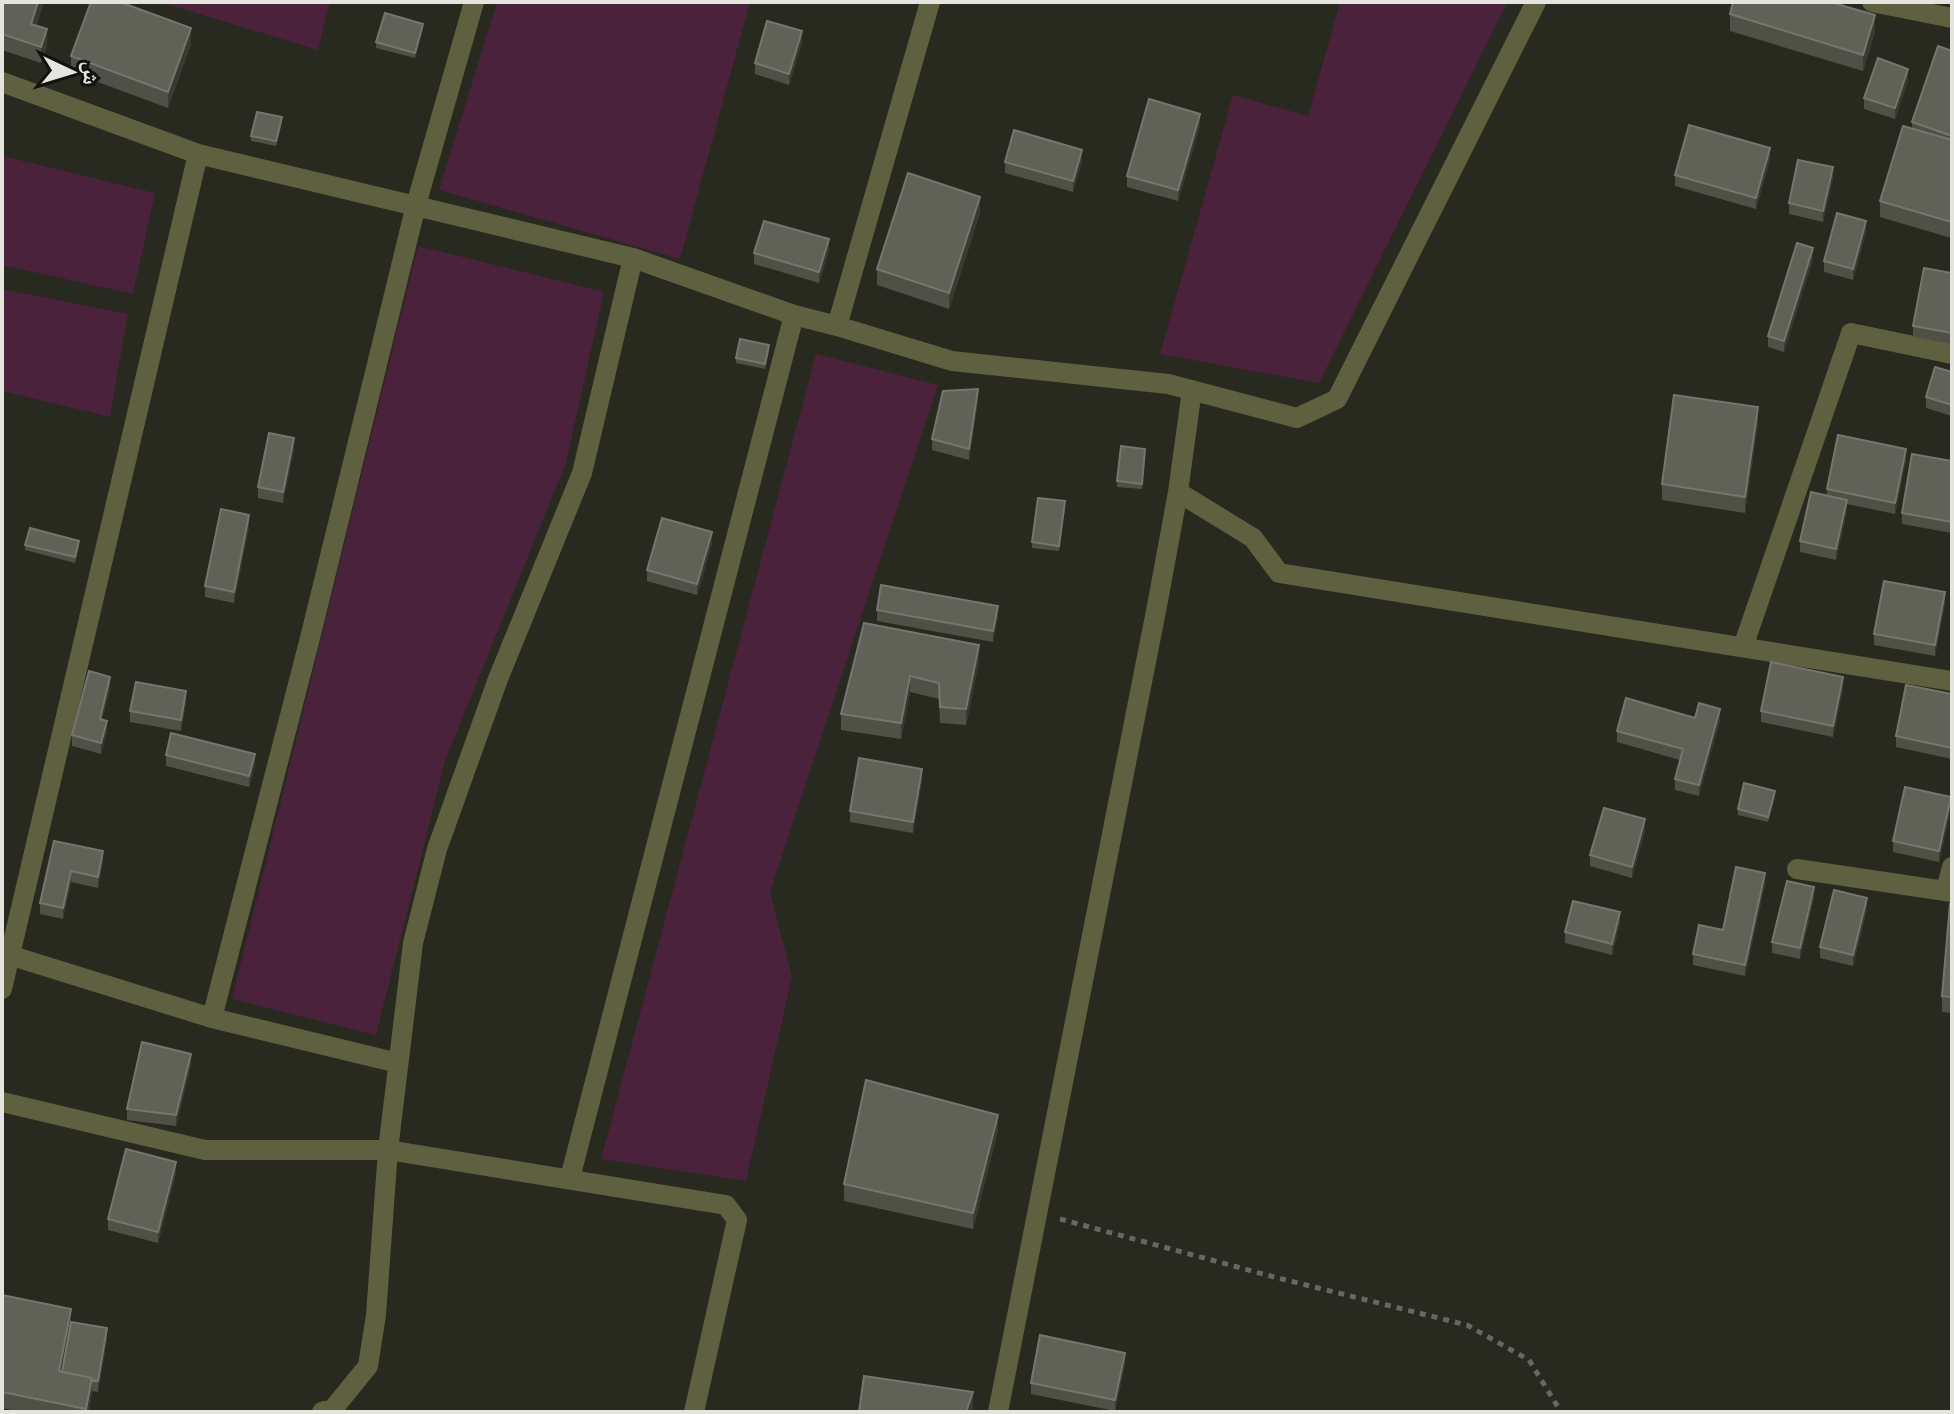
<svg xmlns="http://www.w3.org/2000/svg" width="1954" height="1414" font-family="Roboto,'Noto Naskh Arabic',sans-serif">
<rect width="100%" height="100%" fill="#28291f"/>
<!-- green -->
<path fill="#4a223c" d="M160,2H330L318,50Z
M497,2H750L680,259L439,190Z
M1340,2L1507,3L1319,383L1160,354L1233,95L1308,116Z
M2,156L155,193L133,294L2,265Z
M418,246L604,292L566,463L445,761L376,1035L232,999Z
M2,289L128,314L110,417L2,391Z
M816,354L938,385L770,892L792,977L746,1181L601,1159Z"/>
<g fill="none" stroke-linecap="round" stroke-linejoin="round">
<!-- path -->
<path stroke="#67685f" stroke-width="5" stroke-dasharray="6 6" stroke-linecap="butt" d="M1060,1219L1278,1278L1467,1325L1529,1360L1561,1412"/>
<!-- minor -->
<path stroke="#5f603f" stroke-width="20" d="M1872,2L1952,18
M2,82L198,154L633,258L794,315L837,326L952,361L1168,384L1297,418L1337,399L1536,2
M837,326L930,2
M1178,492L1253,538L1279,573L1952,681
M1743,647L1851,333L1952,354
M1797,869L1952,892
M1946,890L1952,867
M9,955L212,1018L398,1063
M2,989L198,154
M212,1018L310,638L416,205L474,2
M2,1102L205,1150H388L726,1205L737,1220L694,1412
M570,1178L794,315
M322,1412L333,1409L368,1366L376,1315L388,1150L413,943L437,849L498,679L582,473L633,258
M998,1412L1157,606L1178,492L1192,390"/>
</g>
<!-- wall -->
<path fill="#505146" d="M2,2H44L36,26L47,46L41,63L2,50Z
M1730,14L1875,32L1863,71L1730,31Z
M423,30L415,58L376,48V42Z
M802,42L789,85L755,74V63Z
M191,44L168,108L71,72V56Z
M1952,51V236L1951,238L1880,217V201L1912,128V122Z
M1908,80L1895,119L1864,109V98Z
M282,123L276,146L251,141V136Z
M1200,125L1178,201L1127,187V176Z
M1770,159L1756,209L1675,186V175Z
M1082,161L1073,192L1005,173V162Z
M1833,178L1823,222L1789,214V203Z
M980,213L949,309L877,285V269Z
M1866,232L1853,280L1824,272V261Z
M829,250L819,283L754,264V253Z
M1813,259L1784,352L1768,347V336Z
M1952,273V344L1913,337V326Z
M769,351L765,369L736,363V358Z
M1952,372V416L1926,408V397Z
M978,400L969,460L932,450V439Z
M1758,423L1745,513L1662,500V484Z
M294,449L283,503L258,498V487Z
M1145,455L1142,489L1117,487V481Z
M1906,460L1895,514L1847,504V511L1836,560L1800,552V541L1827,495V489Z
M1952,461V533L1902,524V513Z
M1065,507L1059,551L1032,548V542Z
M249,526L234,603L205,597V586Z
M712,543L697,595L647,581V570Z
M25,545L79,546L75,563L25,550Z
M1945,603L1935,656L1874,645V634Z
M877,610L998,617L993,642L877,621Z
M864,623L979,661L966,725L940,723L939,699L910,692L901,739L841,730V714Z
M110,688L102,720L107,732L101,754L72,746V735Z
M1843,688L1833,737L1761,722V711Z
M1952,694V759L1896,747V736Z
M186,702L181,731L130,722V711Z
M1695,718L1720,720L1699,796L1675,790V779L1680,760L1617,742V731Z
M166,755L255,765L249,787L166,766Z
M922,780L913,833L850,822V811Z
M1775,797L1768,822L1738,815V809Z
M1951,808L1939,862L1893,852V841Z
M1645,830L1632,878L1590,866V855Z
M54,841L103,862L98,888L71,882L63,919L40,914V903Z
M1765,884L1745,976L1693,965V954L1723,930Z
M1814,898L1800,959L1772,953V942Z
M1952,904V1013L1942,1012V996Z
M1867,909L1853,966L1820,958V947Z
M1620,923L1612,955L1565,943V932Z
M191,1065L176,1126L127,1120V1109Z
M998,1131L973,1229L844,1201V1184Z
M176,1173L158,1243L108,1230V1219Z
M2,1295L71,1322L107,1339L98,1392L92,1391L89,1412H22L2,1408Z
M1125,1364L1115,1411L1031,1394V1383Z"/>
<!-- shaded-wall -->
<path fill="#393a30" d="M38,2H44L31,40V24Z
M1875,15V32L1863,71V55Z
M423,24V30L415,58V53Z
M191,28V44L168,108V92Z
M47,29V46L41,63V47Z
M802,31V42L789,85V74Z
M1908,69V80L1895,119V108Z
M1200,114V125L1178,201V190Z
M1770,148V159L1756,209V198Z
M1082,150V161L1073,192V181Z
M1833,167V178L1823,222V211Z
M980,197V213L949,309V293Z
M1866,221V232L1853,280V269Z
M829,239V250L819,283V272Z
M1813,248V259L1784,352V341Z
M978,389V400L969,460V449Z
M1758,407V423L1745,513V497Z
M294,438V449L283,503V492Z
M1906,449V460L1895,514V503Z
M1847,500V511L1836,560V549Z
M249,515V526L234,603V592Z
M712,532V543L697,595V584Z
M1945,592V603L1935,656V645Z
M998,606V617L993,642V631Z
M979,645V661L966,725V709Z
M910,676V692L901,739V723Z
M110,677V688L100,730V719Z
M1843,677V688L1833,737V726Z
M186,691V702L181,731V720Z
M1720,709V720L1699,796V785Z
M107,721V732L101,754V743Z
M255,754V765L249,787V776Z
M922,769V780L913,833V822Z
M1951,797V808L1939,862V851Z
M1645,819V830L1632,878V867Z
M103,851V862L98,888V877Z
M71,871V882L63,919V908Z
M1765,873V884L1745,976V965Z
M1814,887V898L1800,959V948Z
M1867,898V909L1853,966V955Z
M1620,912V923L1612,955V944Z
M191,1054V1065L176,1126V1115Z
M998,1115V1131L973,1229V1213Z
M176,1162V1173L158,1243V1232Z
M71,1309V1325L59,1388V1371Z
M107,1328V1339L98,1392V1381Z
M1125,1353V1364L1115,1411V1400Z
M92,1378V1394L89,1412H86Z
M973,1392V1412H966Z"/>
<!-- building -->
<path fill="#606157" stroke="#75766c" stroke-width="2" d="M2,2H38L31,24L47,29L41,47L2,34Z
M91,2H120L191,28L168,92L71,56Z
M1733,2H1830L1875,15L1863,55L1730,14Z
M385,13L423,24L415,53L376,42Z
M767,21L802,31L789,74L755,63Z
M1938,46L1952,51V136L1912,122Z
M1878,58L1908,69L1895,108L1864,98Z
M1149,99L1200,114L1178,190L1127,176Z
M257,112L282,117L276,141L251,136Z
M1689,125L1770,148L1756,198L1675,175Z
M1903,126L1952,140L1951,222L1880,201Z
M1014,130L1082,150L1073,181L1005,162Z
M1798,160L1833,167L1823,211L1789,203Z
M908,173L980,197L949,293L877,269Z
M1837,213L1866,221L1853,269L1824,261Z
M764,221L829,239L819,272L754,253Z
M1797,243L1813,248L1784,341L1768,336Z
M1924,268L1952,273V333L1913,326Z
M740,339L769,345L765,364L736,358Z
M1935,367L1952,372V405L1926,397Z
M978,389L969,449L932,439L943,391Z
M1674,395L1758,407L1745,497L1662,484Z
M269,433L294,438L283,492L258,487Z
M1838,435L1906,449L1895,503L1827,489Z
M1121,446L1145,449L1142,484L1117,481Z
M1912,454L1952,461V522L1902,513Z
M1811,492L1847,500L1836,549L1800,541Z
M1038,498L1065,501L1059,546L1032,542Z
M221,509L249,515L234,592L205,586Z
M662,518L712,532L697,584L647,570Z
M30,528L79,541L75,557L25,545Z
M1884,581L1945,592L1935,645L1874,634Z
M881,585L998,606L993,631L877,610Z
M864,623L979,645L966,709L940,707L939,683L910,676L901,723L841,714Z
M1771,662L1843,677L1833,726L1761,711Z
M89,671L110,677L100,719L107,721L101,743L72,735Z
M136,682L186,691L181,720L130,711Z
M1906,685L1952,694V748L1896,736Z
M1626,698L1695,718L1699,703L1720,709L1699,785L1675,779L1683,749L1617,731Z
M171,733L255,754L249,776L166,755Z
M859,758L922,769L913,822L850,811Z
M1744,783L1775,791L1768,817L1738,809Z
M1905,787L1951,797L1939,851L1893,841Z
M1604,808L1645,819L1632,867L1590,855Z
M54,841L103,851L98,877L71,871L63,908L40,903Z
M1736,867L1765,873L1745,965L1693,954L1699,925L1723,930Z
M1787,881L1814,887L1800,948L1772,942Z
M1834,890L1867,898L1853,955L1820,947Z
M1573,901L1620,912L1612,944L1565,932Z
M1950,904H1952V997L1942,996Z
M142,1042L191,1054L176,1115L127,1109Z
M866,1080L998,1115L973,1213L844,1184Z
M126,1149L176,1162L158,1232L108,1219Z
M2,1295L71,1309L59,1371L92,1378L86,1409L2,1392Z
M71,1322L107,1328L98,1381L91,1380L92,1378L62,1372Z
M1040,1335L1125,1353L1115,1400L1031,1383Z
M864,1376L973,1392L966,1412H859Z"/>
<!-- border -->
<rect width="1954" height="1414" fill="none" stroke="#e4e5de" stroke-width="8"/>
<!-- north arrow -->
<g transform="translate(72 72) rotate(94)" stroke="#11110d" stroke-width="6" paint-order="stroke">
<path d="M0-6L14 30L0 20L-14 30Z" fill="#e4e5de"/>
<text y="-12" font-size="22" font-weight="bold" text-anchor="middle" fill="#e4e5de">ش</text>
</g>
</svg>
